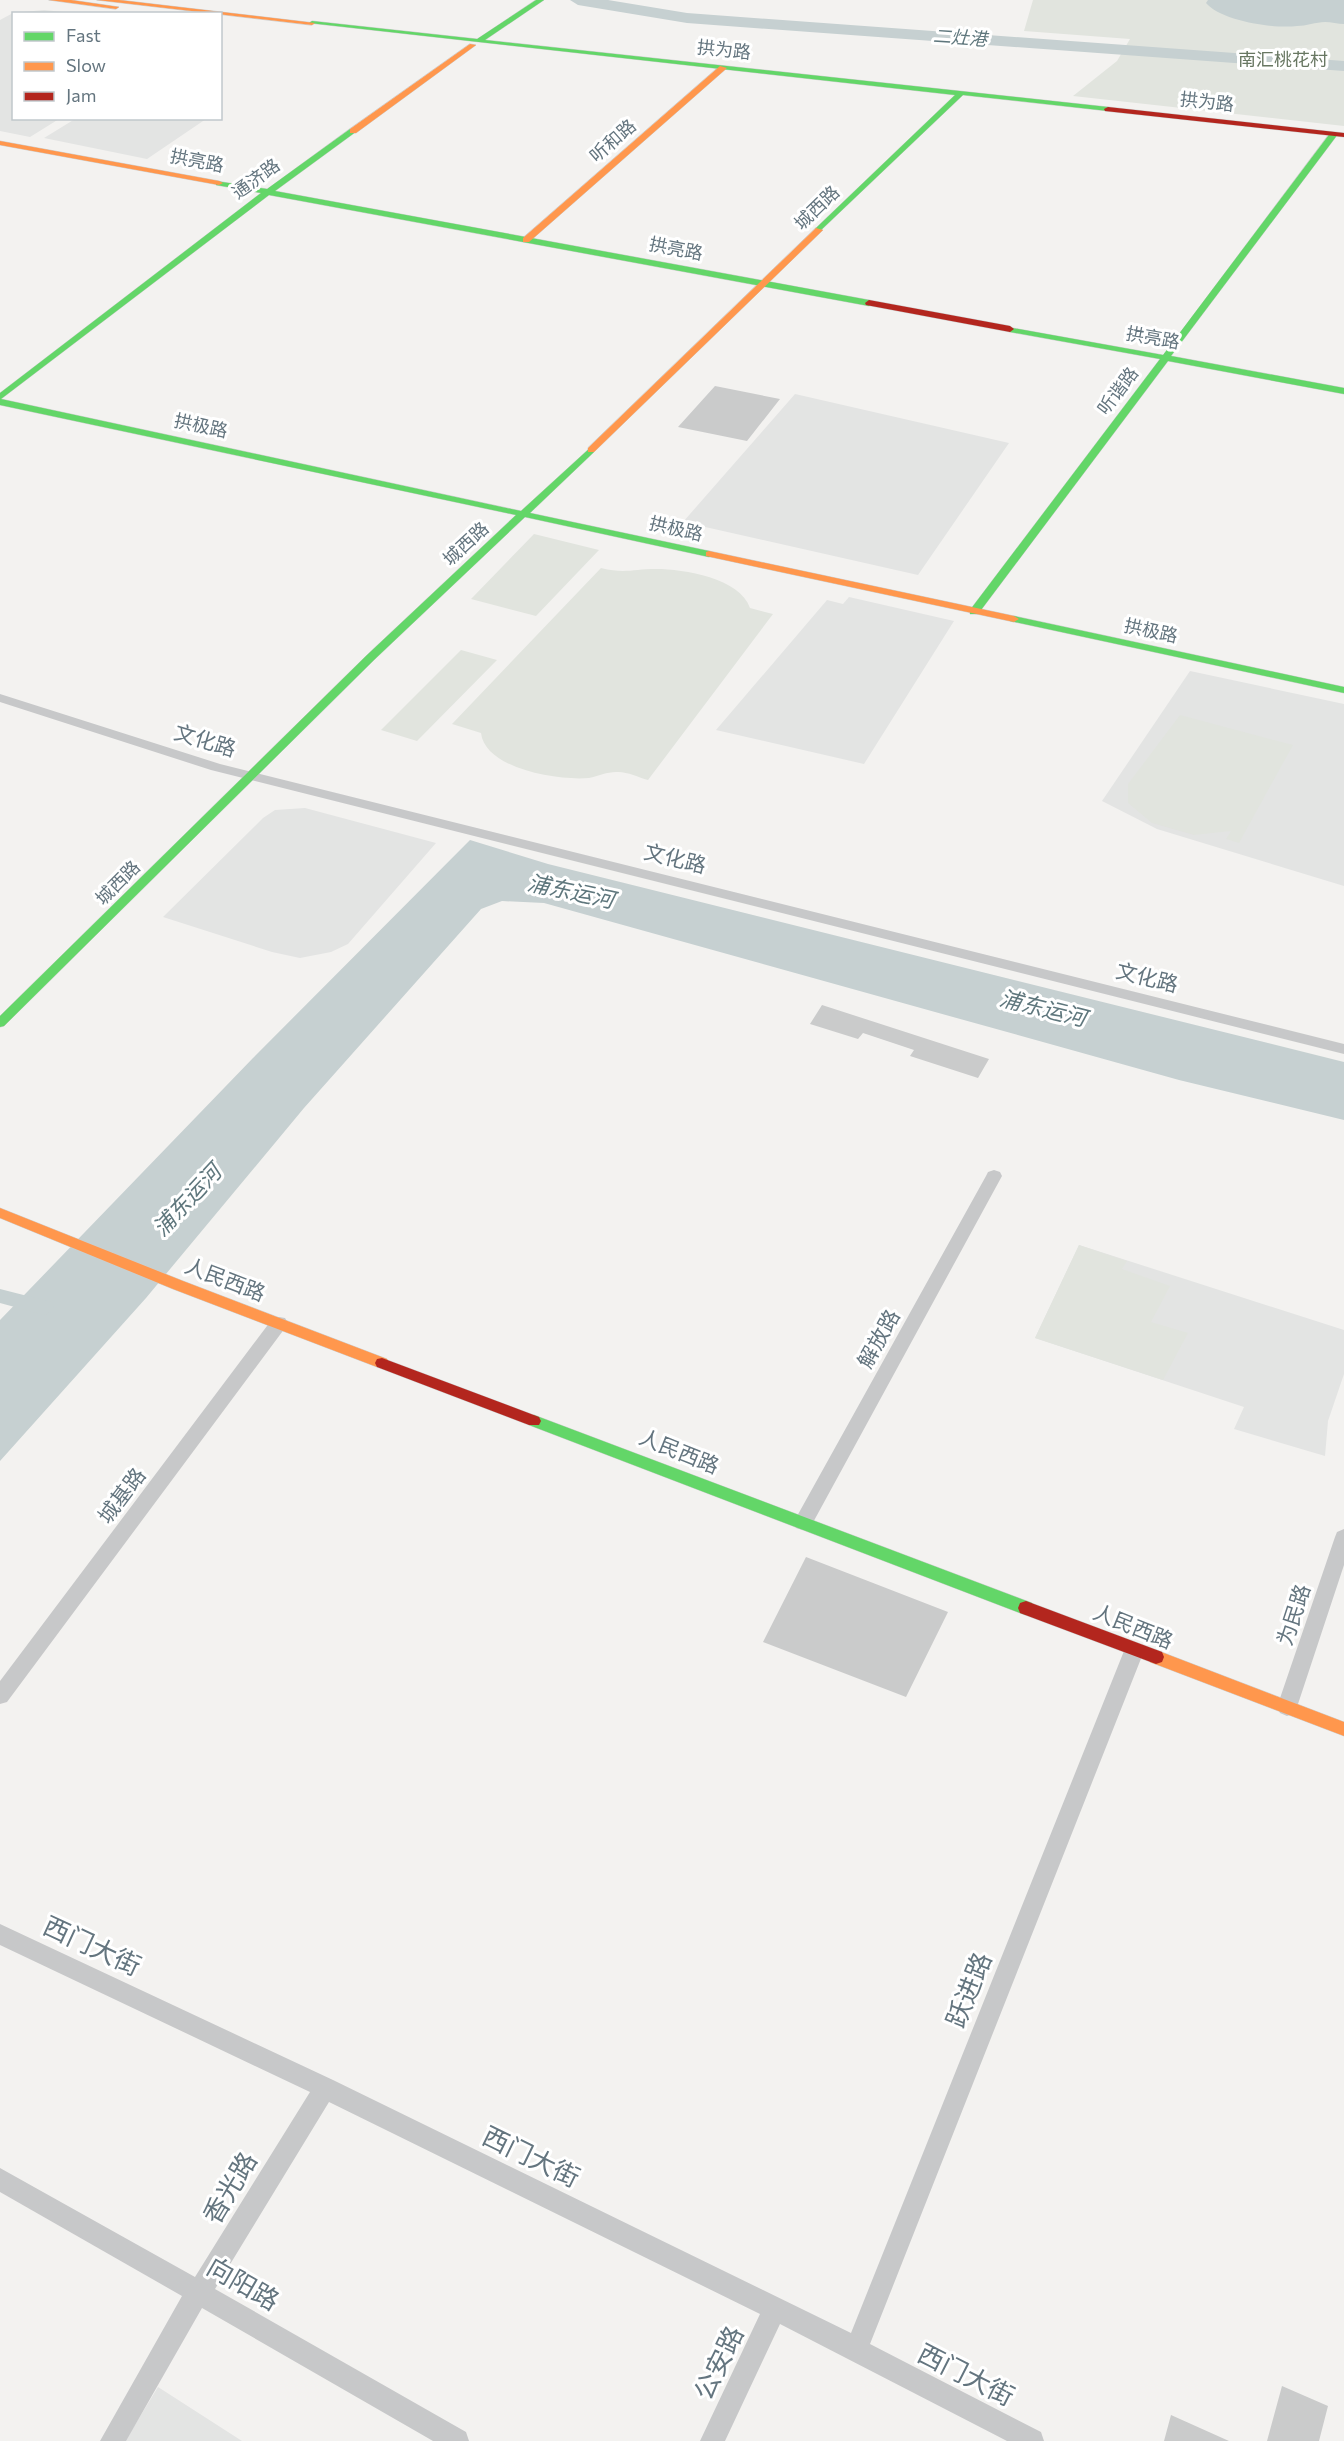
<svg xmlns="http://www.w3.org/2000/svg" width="1344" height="2441" font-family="Commissioner,'Noto Sans SC',sans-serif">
<rect width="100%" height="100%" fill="#f3f2f0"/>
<!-- built -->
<path fill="#e3e4e3" d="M44,10L73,13L14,14V118L59,119L30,137L0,131V20L13,13Z
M75,119V118L206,119L147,159L44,138Z
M795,394L1009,443L918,575L683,522Z
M849,597L954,621L864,764L716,730L827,600L843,604Z
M1190,671L1344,704V886L1157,829L1102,801Z
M305,808L436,843L348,944L331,952L300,958L272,952L163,917L263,818L275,810Z
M1079,1245L1344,1330V1374L1328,1421L1325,1456L1234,1429L1244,1407L1035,1338Z
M158,2387L242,2441H125Z"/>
<!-- green -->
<path fill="#e1e4de" d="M1033,0H1344V126L1073,96L1117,61L1130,39L1024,31Z
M534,534L599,550L536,616L471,599Z
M601,568C625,574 633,569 656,569C684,569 740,578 750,608L773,614L648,780C638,777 626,771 616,772C607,772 598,776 589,778C559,781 485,769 481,733L452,724Z
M461,650L497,660L417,741L381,730Z
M1180,715L1293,745L1239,843L1226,839L1231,831L1194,835L1152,823L1128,803V784Z
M1079,1245L1127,1261L1122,1269L1170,1286L1151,1322L1188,1333L1163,1380L1035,1338Z"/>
<!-- water -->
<path fill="#c6d0d1" d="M1208,0H1344V24C1338,24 1331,22 1325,22C1316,22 1306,26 1297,26C1274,29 1221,21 1206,3Z
M470,840L548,864L1344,1062V1120L1179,1080L544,903L502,901L481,909L304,1108L146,1298L0,1461V1320L253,1058Z"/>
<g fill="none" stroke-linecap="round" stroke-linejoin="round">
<!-- canal -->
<path fill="#c6d0d1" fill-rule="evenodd" d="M0,1289L51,1302L54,1307L51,1312L44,1315L0,1303Z"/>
<!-- river -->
<path fill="#c6d0d1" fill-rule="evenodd" d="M570,0H608L687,13L1344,61V71L687,23L578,5Z"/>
</g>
<!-- building -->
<path fill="#cacbcb" d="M715,386L780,399L747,441L678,427Z
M822,1005L989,1059L978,1078L910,1056L914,1050L863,1033L858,1039L810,1024Z
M806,1557L948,1612L906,1697L763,1642Z
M1282,2386L1328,2406L1319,2441H1267Z
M1171,2415L1229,2441H1164Z"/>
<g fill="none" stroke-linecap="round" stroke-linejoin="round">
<defs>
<path id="fast" d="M536,0H544L485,40L1108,107L1112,109L1108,111L963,95L819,232L815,230L816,228L955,95L309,23L312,21L477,39Z
M350,129L357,131L275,191L869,300L873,303L869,306L269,195L1,399L521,511L591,447L594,448V452L530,513L709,551L714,554L709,557L525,517L375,659L4,1026L0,1027V1016L367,655L516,515L0,405V393L261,193L216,185V181L267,189Z
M1331,132L1338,134L1171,356L1344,388V394L1168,361L978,614H970V610L1160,359L1010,332L1006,329L1007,327L1163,355Z
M1014,616L1344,687V693L1010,621L1009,619Z
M534,1415L1032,1603L1034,1608L1032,1613L1026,1615L1020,1613L529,1425L527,1421L529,1417Z"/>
<path id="slow" d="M49,0H71L119,7L116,9Z
M97,0H119L315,23L312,25Z
M470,44L476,45L356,133H350V129Z
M720,66L727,68L529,242H523V238Z
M0,141L219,181L223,183L219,185L0,145Z
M816,228L823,230L594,452H588V448Z
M709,551L1014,616L1019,619L1014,622L706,556V552Z
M0,1208L183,1281L387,1359L389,1363L387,1367H377L173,1289L0,1218Z
M1156,1650L1344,1722V1736L1150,1662L1148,1657L1150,1652Z"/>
<path id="jam" d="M1108,107L1344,133V137L1105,111L1104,109Z
M869,300L1010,326L1014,329L1010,332L866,305L865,303Z
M382,1358L539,1417L541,1421L539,1425H529L377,1367L375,1363L377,1359Z
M1026,1601L1162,1652L1164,1657L1162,1662L1156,1664L1020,1613L1018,1608L1020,1603Z"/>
</defs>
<!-- fast casing -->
<use href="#fast" stroke="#cecfcf" stroke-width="1"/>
<!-- slow casing -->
<use href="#slow" stroke="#cecfcf" stroke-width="1"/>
<!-- jam casing -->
<use href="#jam" stroke="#cecfcf" stroke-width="1"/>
<!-- street -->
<path fill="#c7c8c9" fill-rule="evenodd" d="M0,694L220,764L1344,1044V1054L211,770L0,702Z
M994,1170L1000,1172L1002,1176L810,1528L803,1530L796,1528L794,1523L796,1518L986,1176L988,1172Z
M279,1317L285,1318L288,1323L285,1328L7,1702L0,1704V1681L273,1318Z
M1344,1529V1565L1297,1707L1294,1713L1287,1716L1280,1713L1277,1707L1335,1537L1337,1532Z
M1134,1643L1141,1645L1144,1651L870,2344L1041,2432L1044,2441H1007L780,2324L725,2441H700L760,2314L329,2102L215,2289L466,2432L469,2441H433L202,2308L126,2441H100L182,2296L0,2192V2168L195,2277L310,2092L0,1945V1924L333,2080L851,2333L1124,1651L1127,1645Z"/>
<!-- fast -->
<use href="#fast" fill="#63d668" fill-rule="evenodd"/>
<!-- slow -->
<use href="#slow" fill="#ff974d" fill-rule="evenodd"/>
<!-- jam -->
<use href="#jam" fill="#b3261e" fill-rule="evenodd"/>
</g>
<g text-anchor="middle" stroke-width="6" stroke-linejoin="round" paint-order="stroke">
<!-- far-water labels -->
<g font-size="18" font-style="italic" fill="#5f777d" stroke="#fff">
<text transform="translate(960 38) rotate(4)" y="6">二灶港</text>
</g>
<!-- far-street labels -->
<g font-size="18" fill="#64757f" stroke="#fff">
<text transform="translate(724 50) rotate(6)" y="6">拱为路</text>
<text transform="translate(1207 102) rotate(6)" y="6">拱为路</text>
<text transform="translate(613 141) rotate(-41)" y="6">听和路</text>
<text transform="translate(197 161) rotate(11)" y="6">拱亮路</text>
<text transform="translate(256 179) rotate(-36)" y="6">通济路</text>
<text transform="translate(817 208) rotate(-44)" y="6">城西路</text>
<text transform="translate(676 249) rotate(11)" y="6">拱亮路</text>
<text transform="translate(1153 338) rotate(10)" y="6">拱亮路</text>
<text transform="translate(1118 391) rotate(-53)" y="6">听谐路</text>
<text transform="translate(201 426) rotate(12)" y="6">拱极路</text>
<text transform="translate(676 529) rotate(13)" y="6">拱极路</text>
<text transform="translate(466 544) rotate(-43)" y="6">城西路</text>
<text transform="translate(1151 631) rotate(12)" y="6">拱极路</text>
<text transform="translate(118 883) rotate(-45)" y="6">城西路</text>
</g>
<!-- far-park labels -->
<g font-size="18" fill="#687762" stroke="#fff">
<text x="1283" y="66">南汇桃花村</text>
</g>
<!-- street labels -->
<g font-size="21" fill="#64757f" stroke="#fff">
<text transform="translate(205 741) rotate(17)" y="7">文化路</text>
<text transform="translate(675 859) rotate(14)" y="7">文化路</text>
<text transform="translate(1147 978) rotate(14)" y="7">文化路</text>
<text transform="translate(225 1280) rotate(21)" y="7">人民西路</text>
<text transform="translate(879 1339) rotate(-61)" y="7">解放路</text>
<text transform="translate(679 1452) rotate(22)" y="7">人民西路</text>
<text transform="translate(122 1496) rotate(-53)" y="7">城基路</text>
<text transform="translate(1294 1615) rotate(-72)" y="7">为民路</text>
<text transform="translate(1133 1627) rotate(22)" y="7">人民西路</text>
</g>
<!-- water labels -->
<g font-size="22" font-style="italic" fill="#5f777d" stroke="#fff">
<text transform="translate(571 891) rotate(12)" y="8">浦东运河</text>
<text transform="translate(1043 1008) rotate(14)" y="8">浦东运河</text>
<text transform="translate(187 1200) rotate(-47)" y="8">浦东运河</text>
</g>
<!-- near-street labels -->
<g font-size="26" fill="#64757f" stroke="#fff">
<text transform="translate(92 1946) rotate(25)" y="9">西门大街</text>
<text transform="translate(969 1990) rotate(-68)" y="9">跃进路</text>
<text transform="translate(531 2157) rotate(26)" y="9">西门大街</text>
<text transform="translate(230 2188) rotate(-59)" y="9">香光路</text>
<text transform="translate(243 2284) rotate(30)" y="9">向阳路</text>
<text transform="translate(719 2363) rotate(-64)" y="9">公安路</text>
<text transform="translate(966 2375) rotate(27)" y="9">西门大街</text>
</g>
</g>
<!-- legend -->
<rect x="12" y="12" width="210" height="108" fill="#ffffff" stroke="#c1c8cc" stroke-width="1.5"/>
<rect x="24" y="32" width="30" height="9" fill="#63d668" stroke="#c1c8cc" stroke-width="1.5"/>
<text x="66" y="42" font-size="18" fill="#64757f">Fast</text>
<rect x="24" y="62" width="30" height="9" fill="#ff974d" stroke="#c1c8cc" stroke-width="1.5"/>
<text x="66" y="72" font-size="18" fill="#64757f">Slow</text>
<rect x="24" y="92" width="30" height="9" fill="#b3261e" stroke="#c1c8cc" stroke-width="1.5"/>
<text x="66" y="102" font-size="18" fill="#64757f">Jam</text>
</svg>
